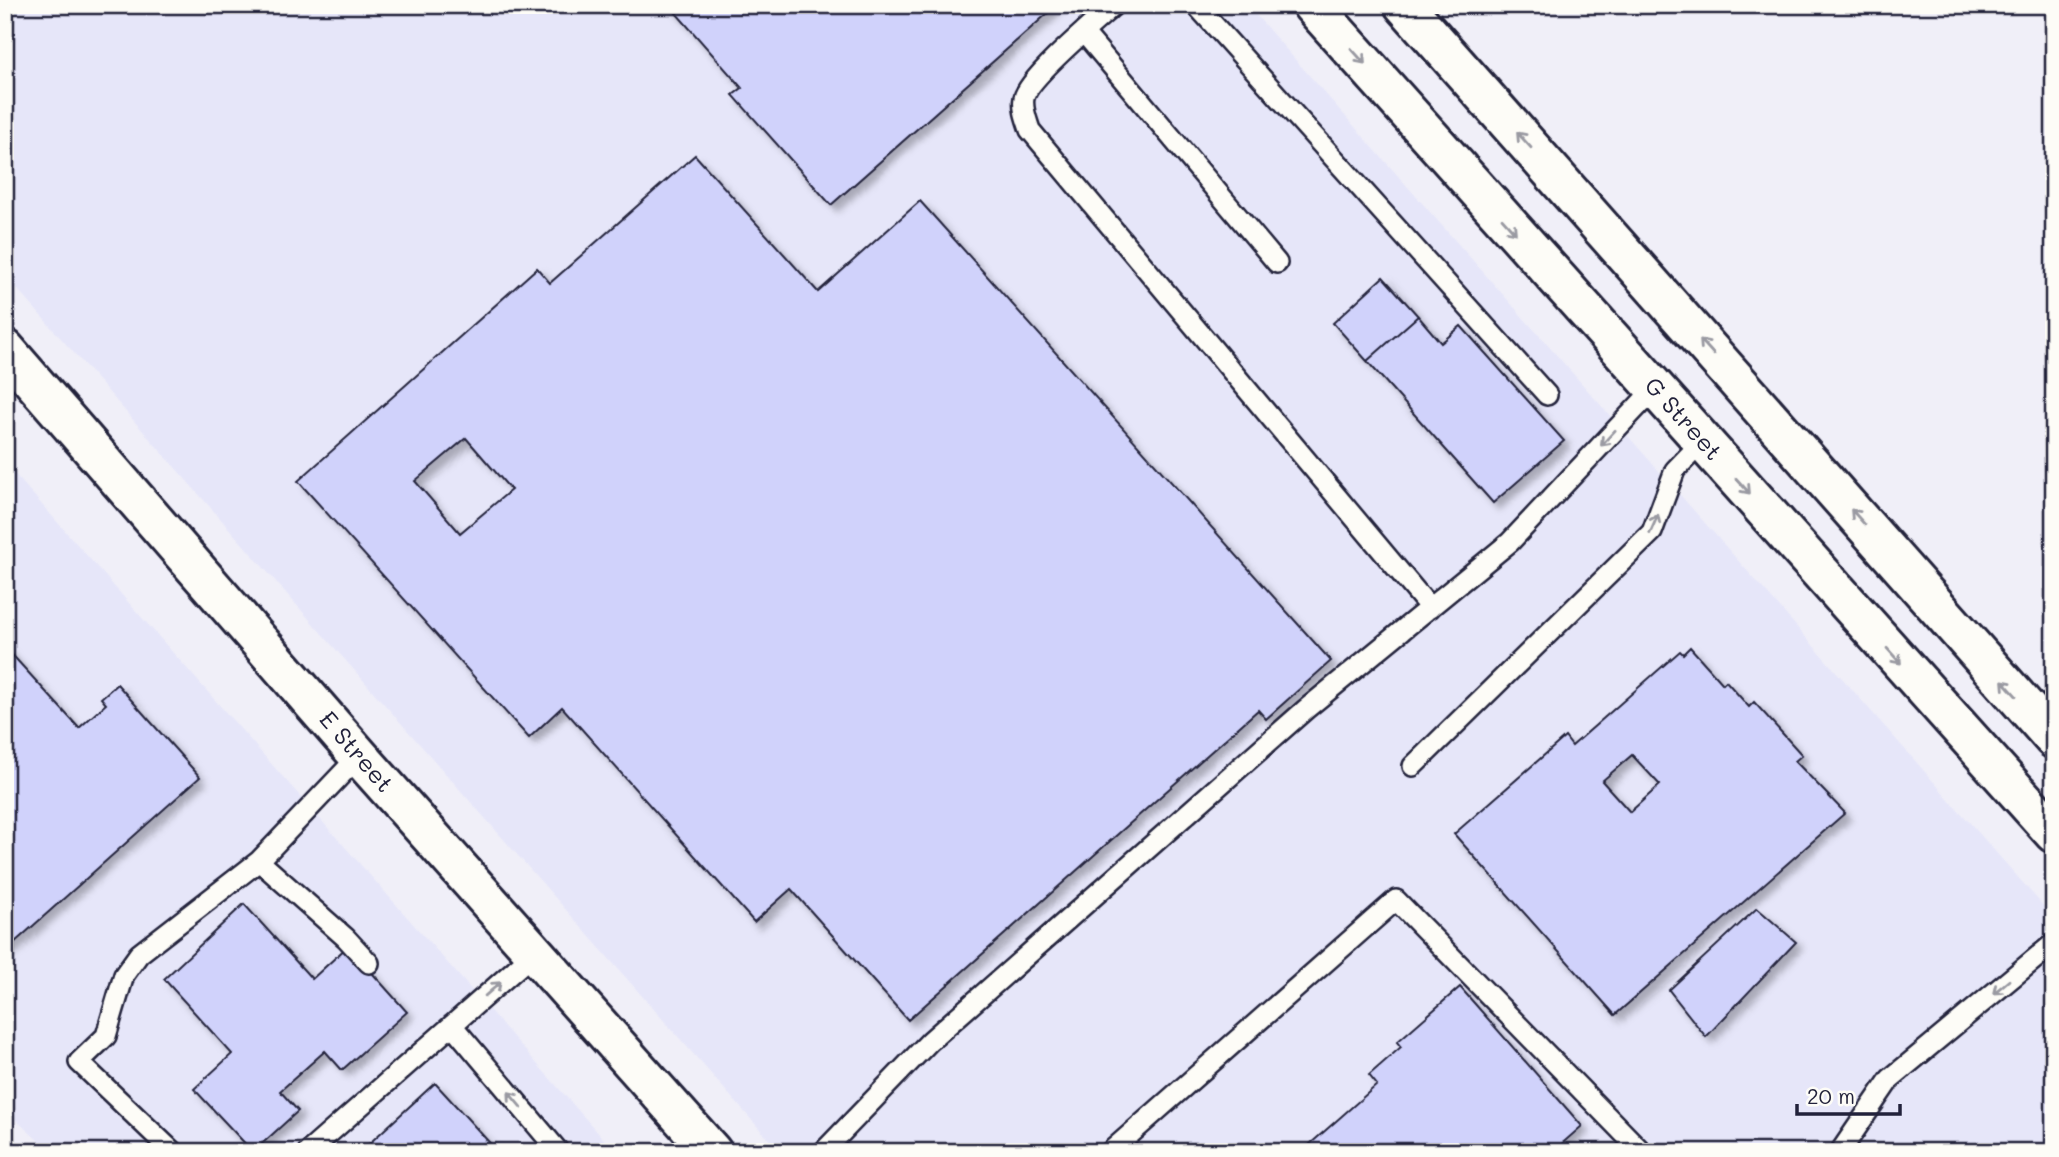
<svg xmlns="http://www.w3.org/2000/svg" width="2059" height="1157" font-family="Mali,sans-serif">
<defs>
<filter id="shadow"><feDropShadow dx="6" dy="6" stdDeviation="3.5" flood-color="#0004"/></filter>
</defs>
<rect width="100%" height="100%" fill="#f0eff8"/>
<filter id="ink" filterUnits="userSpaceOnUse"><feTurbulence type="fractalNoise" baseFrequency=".0143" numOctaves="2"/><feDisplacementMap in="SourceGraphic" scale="14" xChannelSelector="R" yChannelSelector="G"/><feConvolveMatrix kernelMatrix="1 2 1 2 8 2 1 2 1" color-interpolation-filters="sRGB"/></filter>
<g filter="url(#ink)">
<!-- built -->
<path fill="#e6e6f9" d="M5,5H1247L2054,918V1152H780L5,275Z
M5,463L615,1152H51L5,1110Z"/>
<!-- building -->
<path fill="#d0d2fb" stroke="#22223b" stroke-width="2" fill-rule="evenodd" filter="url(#shadow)" d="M669,5H1057L831,205L733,95L742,88Z
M695,155L818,292L920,201L1331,661L1266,719L1258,710L908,1020L791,889L754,922L562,707L529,738L298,481L537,268L550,283ZM466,438L511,490L460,533L415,481Z
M1383,277L1418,316L1367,361L1333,323Z
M1418,316L1441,343L1461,326L1564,441L1493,503L1367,361Z
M5,647L79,728L106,704L101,698L117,684L200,777L5,951Z
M1690,647L1723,684L1726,681L1749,707L1754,702L1802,755L1795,761L1845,813L1615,1015L1454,834L1565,737L1572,746L1680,651L1683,654ZM1632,755L1660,785L1630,812L1602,781Z
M244,904L312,979L348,946L407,1012L342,1070L325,1051L280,1091L298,1111L253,1152L194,1089L232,1054L164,979Z
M1757,908L1796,942L1706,1037L1669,990Z
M1460,987L1582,1126L1558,1147L1562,1152H1301L1377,1085L1369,1075L1401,1047L1397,1042Z
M435,1083L498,1152H360Z"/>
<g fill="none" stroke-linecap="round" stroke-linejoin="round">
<defs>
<path id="service" d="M1114,5C1095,22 1028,78 1024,98C1022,109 1027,120 1030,130L1430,608
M1196,5L1547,395
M1084,33L1277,263
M1413,766L1652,532L1675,470L1703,441
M259,861L359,756
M452,1025L559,1152
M173,1152L79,1062L106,1036L124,975L139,954L259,861L346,938L369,963
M308,1152L534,953
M823,1152L930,1041L1306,709L1510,542L1655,388
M1110,1152L1396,900L1642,1152
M1840,1152L1890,1079L2054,943"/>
<path id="tertiary" d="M1312,5L2054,833
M1404,5L2054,739
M5,349L359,756L712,1152"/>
</defs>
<!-- service casing -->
<use href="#service" stroke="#22223b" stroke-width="24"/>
<!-- tertiary casing -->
<use href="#tertiary" stroke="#22223b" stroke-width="44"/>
<!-- service -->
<use href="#service" stroke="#fdfcf7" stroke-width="19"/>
<!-- tertiary -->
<use href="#tertiary" stroke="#fdfcf7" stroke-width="38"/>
<defs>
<path id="rail" d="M2052,5L2054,7"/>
</defs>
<!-- rail casing -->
<use href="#rail" stroke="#22223b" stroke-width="8"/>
<!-- rail -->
<use href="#rail" stroke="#fdfcf7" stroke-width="5" stroke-dasharray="16" stroke-linecap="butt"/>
</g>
<!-- one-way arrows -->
<defs><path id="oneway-shaft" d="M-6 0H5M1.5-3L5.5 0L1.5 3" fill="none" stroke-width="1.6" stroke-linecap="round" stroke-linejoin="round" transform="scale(1.75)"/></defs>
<g stroke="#9a9aa2">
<use href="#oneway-shaft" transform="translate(1358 56) rotate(48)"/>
<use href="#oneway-shaft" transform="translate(1524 140) rotate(-132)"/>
<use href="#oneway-shaft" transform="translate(1509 226) rotate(48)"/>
<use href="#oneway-shaft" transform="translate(1707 347) rotate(-132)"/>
<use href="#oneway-shaft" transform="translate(1608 438) rotate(133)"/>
<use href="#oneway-shaft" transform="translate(1743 486) rotate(48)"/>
<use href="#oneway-shaft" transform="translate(1858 517) rotate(-132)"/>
<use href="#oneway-shaft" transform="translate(1654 524) rotate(-66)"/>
<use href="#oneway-shaft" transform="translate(1894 656) rotate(48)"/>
<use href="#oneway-shaft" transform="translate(2009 688) rotate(-132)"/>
<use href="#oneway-shaft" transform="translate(2001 987) rotate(140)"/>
<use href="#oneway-shaft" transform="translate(493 989) rotate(-41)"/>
<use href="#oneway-shaft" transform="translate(515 1100) rotate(-130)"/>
</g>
</g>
<g text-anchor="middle" stroke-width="5" stroke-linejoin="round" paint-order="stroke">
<!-- street labels -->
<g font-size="24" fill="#22223b" stroke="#fdfcf7">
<text transform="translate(1683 419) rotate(48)" y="8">G Street</text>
<text transform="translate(356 752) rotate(49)" y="8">E Street</text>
</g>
</g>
<!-- margin -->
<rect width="2059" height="1157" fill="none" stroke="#fdfcf7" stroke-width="28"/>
<rect x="14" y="14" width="2031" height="1129" fill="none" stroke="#22223b" stroke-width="2.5" filter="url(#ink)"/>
<!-- scale -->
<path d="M1797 1104v10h103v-10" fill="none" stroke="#22223b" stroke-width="3.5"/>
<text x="1807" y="1104" font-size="21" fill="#22223b" stroke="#fdfcf7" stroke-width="5" paint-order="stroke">20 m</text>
</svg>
